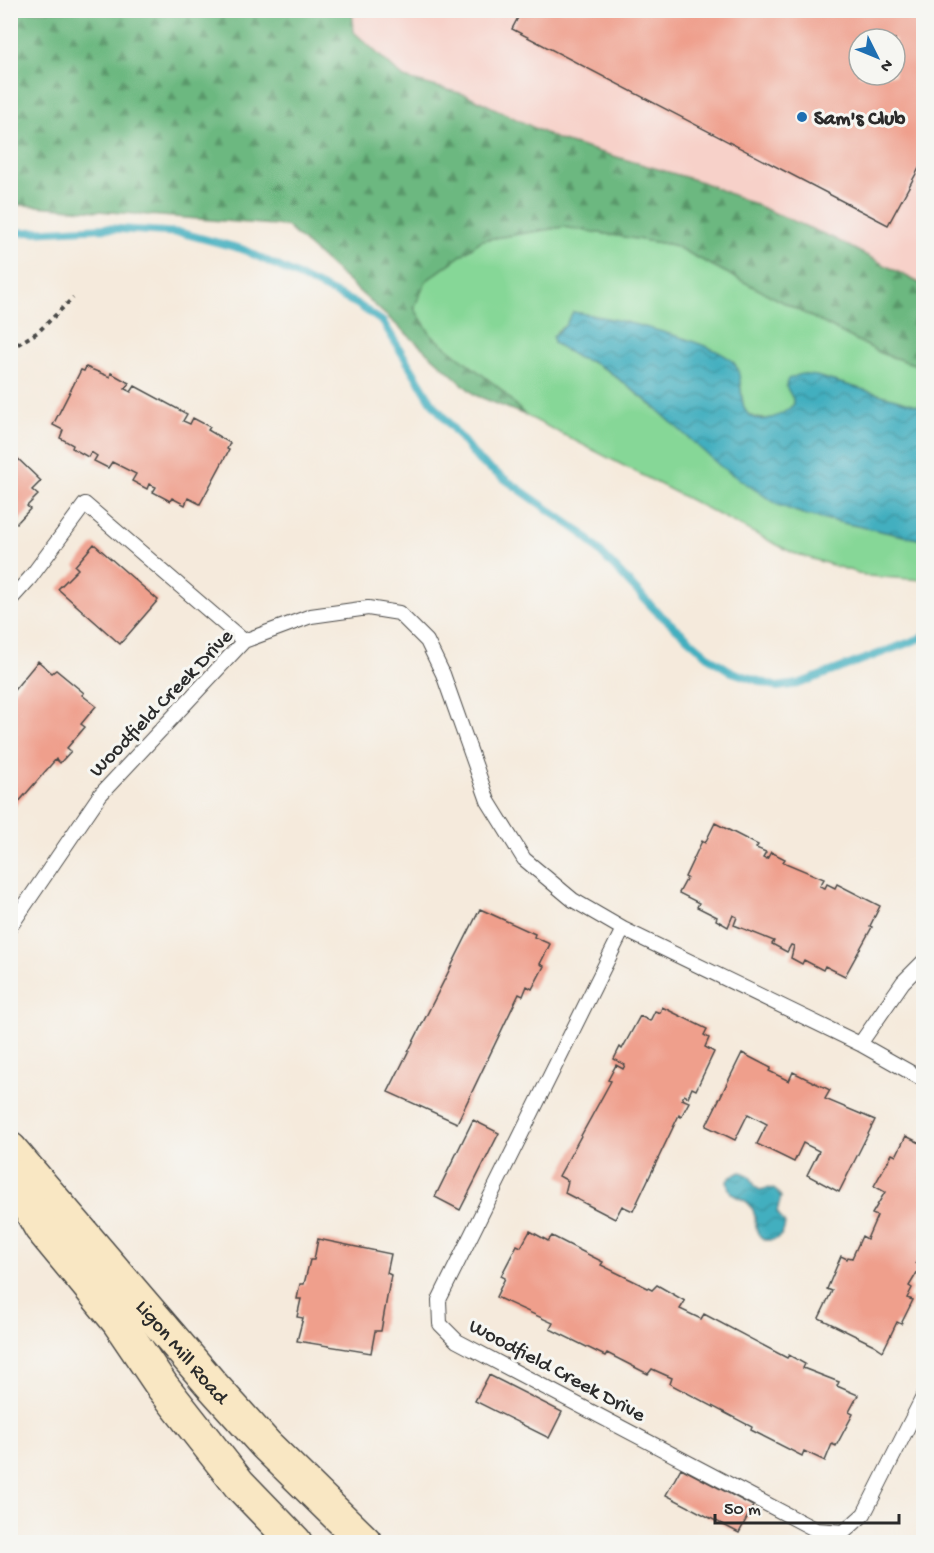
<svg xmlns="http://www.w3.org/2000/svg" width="934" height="1553" font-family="'Gochi Hand',sans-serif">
<defs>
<pattern id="forest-firs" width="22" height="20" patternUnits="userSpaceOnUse" patternTransform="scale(1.5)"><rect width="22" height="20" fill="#6cb880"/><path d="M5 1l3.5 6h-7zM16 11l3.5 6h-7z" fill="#599669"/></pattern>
<pattern id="water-waves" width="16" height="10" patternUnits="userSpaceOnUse" patternTransform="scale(1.5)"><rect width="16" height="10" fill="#42afbf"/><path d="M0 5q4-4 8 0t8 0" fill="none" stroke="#378f9b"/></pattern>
</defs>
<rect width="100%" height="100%" fill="#f6f6f2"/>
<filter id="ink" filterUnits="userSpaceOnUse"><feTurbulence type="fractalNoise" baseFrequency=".0167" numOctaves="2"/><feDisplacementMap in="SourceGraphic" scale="12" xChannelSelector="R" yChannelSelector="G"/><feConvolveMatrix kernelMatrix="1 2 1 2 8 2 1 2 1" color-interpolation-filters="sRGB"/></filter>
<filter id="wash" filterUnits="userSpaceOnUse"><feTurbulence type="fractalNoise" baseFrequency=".008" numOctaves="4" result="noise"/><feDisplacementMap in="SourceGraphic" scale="24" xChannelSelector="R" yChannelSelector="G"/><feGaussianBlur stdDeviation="1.35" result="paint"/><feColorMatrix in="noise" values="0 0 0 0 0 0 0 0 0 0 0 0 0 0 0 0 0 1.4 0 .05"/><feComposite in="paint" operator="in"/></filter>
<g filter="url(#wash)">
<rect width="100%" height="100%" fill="#f5eadc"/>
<!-- built -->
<path fill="#f7d1c9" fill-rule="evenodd" d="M352,11H923V285L833,238L702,182L559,140L467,95L404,78L354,32ZM859,39H895V75H859Z"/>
<!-- green -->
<path fill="#86d797" stroke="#588161" stroke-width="1.5" d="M563,227L673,245L883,354L923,367V407L816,376L786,386L793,399V405C779,420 760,424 744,411L740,382L686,339L573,312L565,326L557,331L554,343C571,355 589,360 607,370L778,505L806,515L923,540V580L868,576L793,553L525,415L498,387L431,335L414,308L426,281L482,240Z"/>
<!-- forest -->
<path fill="url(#forest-firs)" stroke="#4c7256" stroke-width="1.5" d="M10,11H352L354,32L404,78L467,95L559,140L702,182L833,238L923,285V367L883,354L673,245L563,227L482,240L426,281L414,308L431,335L498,387L525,415L475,395L286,226L11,204Z"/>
<!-- water -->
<path fill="url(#water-waves)" stroke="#366d75" stroke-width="1.5" d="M573,312C604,316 716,341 734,363C745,376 736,409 752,417C765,424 783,415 793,405V399L786,386L788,379L801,374L816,376L923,407V540L806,515L778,505L721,467L652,405L607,370L592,362L578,358L554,343L553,336L565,326Z
M741,1172C750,1175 752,1178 755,1187L760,1190C770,1187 775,1187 781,1197L777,1212L785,1224C784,1229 784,1233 779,1237C775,1240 771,1241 766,1240C749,1234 761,1214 748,1203C737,1194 730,1200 727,1181L733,1175Z"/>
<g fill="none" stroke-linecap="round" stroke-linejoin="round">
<!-- stream -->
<path stroke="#42afbf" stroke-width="8" d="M10,233L104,228L182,233L242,249L357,304L383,322L431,401L479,461L583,534L656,611L713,660L732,672L777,687L798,684L924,637"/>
</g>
<g id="blocks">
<!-- building -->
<path fill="#ef9f8c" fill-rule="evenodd" d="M522,10H924V159L888,225L512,29ZM859,39H895V75H859Z
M86,367L110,377L111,373L129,383L125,389L131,392L135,386L187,414L183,421L190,424L193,418L210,427L208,430L230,443L227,449L229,450L200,504L188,498L185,505L172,498L170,501L153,492L156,487L149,484L147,489L132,481L136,474L112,462L108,468L94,461L97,456L91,452L88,457L72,448L73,445L60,438L63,430L53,425L81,370L84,371Z
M10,451L41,481L32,490L38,495L27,506L30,509L17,523L13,520L10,523Z
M94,544L158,600L120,644L58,589L78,569L75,566Z
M38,661L52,673L56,670L84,693L82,695L96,706L81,724L85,727L67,748L71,751L60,763L56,759L43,774L11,811L15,814L10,819V695Z
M715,823L758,845L756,848L766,852L763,857L767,859L771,852L785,859L783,862L824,879L820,886L825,888L827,884L835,888L837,884L880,906L870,926L872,927L845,976L825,966L823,970L804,960L802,964L791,958L794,946L791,945L787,952L772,944L774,941L734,925L737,917L733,915L728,927L716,920L717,917L697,907L699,903L679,893L687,878L685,877L702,841L705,843Z
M480,909L535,934L534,937L550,944L540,964L544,966L532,989L527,986L523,996L519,994L457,1123L388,1092Z
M662,1007L707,1029L704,1035L709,1038L705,1047L714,1052L696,1090L692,1088L688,1097L684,1095L682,1099L689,1102L681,1117L679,1115L633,1211L622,1206L615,1219L565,1193L568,1181L559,1176L611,1081L608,1080L616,1065L623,1069L625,1065L614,1059L620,1047L622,1049L640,1016L650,1021L655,1011L660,1013Z
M742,1053L771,1068L769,1071L789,1081L793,1072L830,1090L825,1099L875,1120L839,1192L807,1175L819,1151L803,1143L794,1162L757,1144L767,1124L748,1114L735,1140L706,1126Z
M473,1120L499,1133L460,1210L435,1197Z
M906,1136L924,1145V1247L916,1263L921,1266L909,1286L912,1288L907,1298L913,1300L901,1324L897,1322L883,1351L874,1345L819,1318L832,1291L827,1289L841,1256L847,1259L848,1257L852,1258L862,1236L867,1239L877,1216L872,1214L885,1192L874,1186L892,1154L896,1156Z
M530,1231L548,1241L552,1236L603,1262L601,1265L652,1290L657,1285L685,1301L680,1309L701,1319L704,1314L787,1358L789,1355L805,1364L803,1368L839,1382L837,1386L858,1395L849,1412L853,1414L836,1446L832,1444L825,1461L804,1451L802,1456L751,1430L752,1427L670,1384L672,1378L652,1369L648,1374L607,1353L605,1356L550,1329L553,1323L496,1297L505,1278L501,1276L517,1245L521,1247Z
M318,1239L391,1254L387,1273L391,1275L381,1331H375L371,1353L297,1341L303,1318L297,1317L301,1299H297L300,1284H304L310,1260H314Z
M489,1375L562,1412L549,1438L475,1401Z
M681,1468L753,1506L739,1533L666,1495Z"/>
</g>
</g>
<g filter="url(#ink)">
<use href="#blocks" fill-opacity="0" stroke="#494846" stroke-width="1.5"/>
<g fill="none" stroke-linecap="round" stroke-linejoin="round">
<defs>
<path id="service" d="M10,600L30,578L85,504L244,641
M10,927L100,795L244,641L311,616L368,608L399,613L427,641L443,674L488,801L524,859L573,900L623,929L860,1044L924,1080
M623,929L439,1300L440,1324L457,1341L816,1530L844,1532L864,1514L924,1395
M860,1044L903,982L924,961"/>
<g id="secondary">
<path id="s1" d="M10,1149L211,1384L266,1445L365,1542"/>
<path d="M10,1174L41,1228L118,1321L162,1386L239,1484L295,1542"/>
</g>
</defs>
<!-- service casing -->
<use href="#service" stroke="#494846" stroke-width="16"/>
<!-- secondary casing -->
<use href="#secondary" stroke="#494846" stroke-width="36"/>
<!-- path -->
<path stroke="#494846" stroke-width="4" stroke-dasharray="4.5 4.5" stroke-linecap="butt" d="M10,349L38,332L73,298"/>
<!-- service -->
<use href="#service" stroke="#fff" stroke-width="14"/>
<!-- secondary -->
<use href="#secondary" stroke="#f9e7c3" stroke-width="33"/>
</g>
</g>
<!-- markers -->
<circle fill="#1f6fb2" stroke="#f6f6f2" stroke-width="2" cx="802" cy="117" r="6"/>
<g text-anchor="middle" stroke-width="6" stroke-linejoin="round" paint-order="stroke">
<!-- poi labels -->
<g font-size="21" font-weight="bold" fill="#2b2b2b" stroke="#f6f6f2" text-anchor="start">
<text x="814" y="124">Sam's Club</text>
</g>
<!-- street labels -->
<g font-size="21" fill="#2b2b2b" stroke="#f6f6f2">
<text transform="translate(160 702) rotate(-46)" y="7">Woodfield Creek Drive</text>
<text dy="7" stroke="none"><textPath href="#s1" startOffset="266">Ligon Mill Road</textPath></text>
<text transform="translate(558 1369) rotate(28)" y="7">Woodfield Creek Drive</text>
</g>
</g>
<!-- margin -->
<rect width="934" height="1553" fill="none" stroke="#f6f6f2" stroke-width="36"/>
<!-- north arrow -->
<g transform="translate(877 57) rotate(133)"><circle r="28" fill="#f6f6f2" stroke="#a5a5a2" stroke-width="1.5"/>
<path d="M0-4.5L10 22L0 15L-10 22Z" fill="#1f6fb2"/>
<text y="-9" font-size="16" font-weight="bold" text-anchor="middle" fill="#2b2b2b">N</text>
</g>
<!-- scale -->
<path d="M715 1514v9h184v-9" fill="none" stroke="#2b2b2b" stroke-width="3"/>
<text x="724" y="1514" font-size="18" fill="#2b2b2b" stroke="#f6f6f2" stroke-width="4.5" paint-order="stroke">50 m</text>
</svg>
